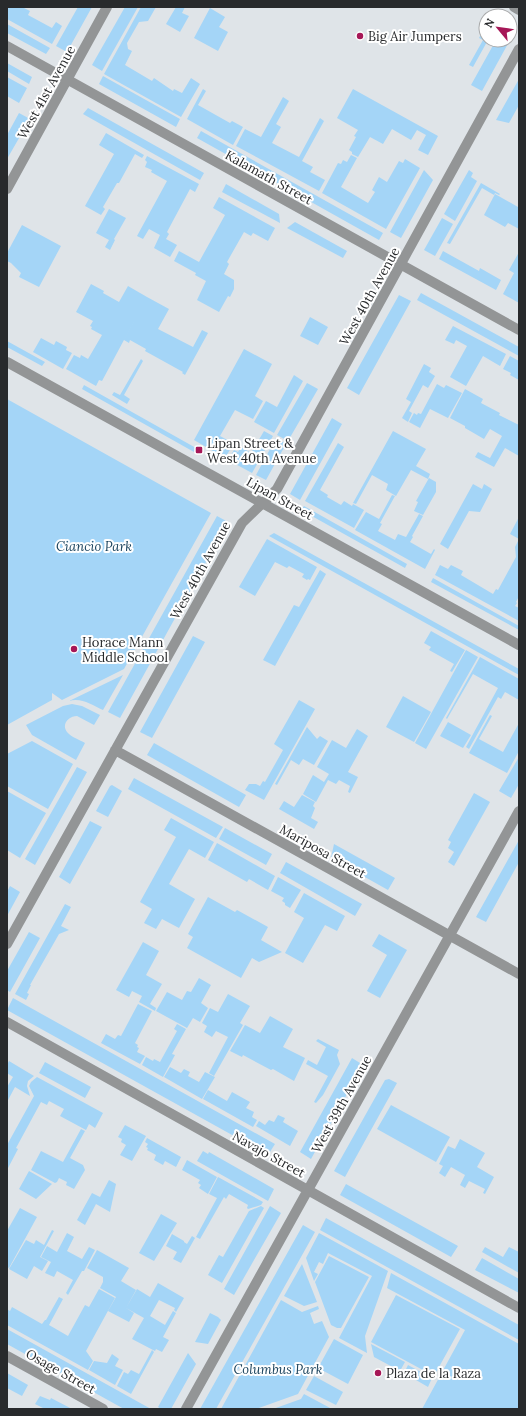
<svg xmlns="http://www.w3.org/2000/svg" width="526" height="1416" font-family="Lora,serif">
<rect width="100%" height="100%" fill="#dfe4e8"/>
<!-- green -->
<path fill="#a4d5f7" d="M7,7H22L30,11L28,15L52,28L56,22L62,26L52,44L7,19Z
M78,7H92L67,52L56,46Z
M125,7H138L102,71L92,65Z
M141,7H156L148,21L139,22L127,43L128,49L132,51L125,65L152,81L154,78L173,91L174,89L182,93L191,78L200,84L181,117L104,74Z
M176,7H185L182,13L189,16L180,32L166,24Z
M210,8L225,17L219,27L228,32L218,51L194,38Z
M7,24L50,48L46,54L7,33Z
M485,27L486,40H488L473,67L469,65L483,40L479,38Z
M496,40H510L482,91L471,85Z
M7,63L32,77L29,84L7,71Z
M103,76L180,119L176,127L99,84Z
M7,77L27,88L19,103L7,96Z
M519,79V105L509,123L496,120Z
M203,89L206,91L198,105L230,123L232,121L243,127L233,145L187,119Z
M353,89L438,136L428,155L418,150L426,135L417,130L411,140L392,129L383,144L370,137L358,157L352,154V152L349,150L356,137L354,136L358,130L337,118Z
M283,97L289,101L276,124L281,127L272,143L299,157L320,118L324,121L302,161L313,167L310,172L325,180L319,191L236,146L245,129L261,137Z
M88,108L204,173L200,180L83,114Z
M19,113L30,119L7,159V135Z
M201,131L383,233L379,240L197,138Z
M106,133L144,155L142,158L135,154L119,183H117L103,207L105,209L101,215L85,206L114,154L99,145Z
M351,155L357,158L341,187L368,203L375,192L372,190L379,177L387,182L399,161L403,163L405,159L420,168L386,229L322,193L338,163L341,164L343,160L347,162Z
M147,156L199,184L195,192L190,189L167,232L169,234L166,239L177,245L170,257L154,248L160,235L149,229L143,239L137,236L167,181L151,172L152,170L145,167L147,162L145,160Z
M424,170L433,180L401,238L390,232Z
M469,170L473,173L471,177L477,181L455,221L444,214Z
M481,183L500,194L499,195L495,193L494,195L482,188L450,244L447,243Z
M226,184L279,214L280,223L222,192Z
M495,194L518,207L519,205V229L508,223L505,227L484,215Z
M219,197L275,228L268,241L253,233L251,236L244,232L227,262L229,264L224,274L234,280V289L230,297L228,296L219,312L197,300L206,281L195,275L196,273L174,261L179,251L199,262L225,215L213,208Z
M109,209L126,218L114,239L115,240L110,250L105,247L109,240L96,233Z
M442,218L453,224L435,256L424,250Z
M295,222L347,251L343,258L287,228Z
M22,225L61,246L39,287L19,277L21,273L11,263L7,261V253Z
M443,251L479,271L480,268L501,280L496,290L439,259Z
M519,252V303L503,294L514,273L509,270Z
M91,284L104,291L103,293L119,302L128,286L147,297L102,381L99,380L96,386L66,369L74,355L80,358L81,355L88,359L102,335L91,329L92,327L90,326L93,321L76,312Z
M421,293L519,347V356L417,300Z
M399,295L411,301L359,395L347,388Z
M147,297L169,309L158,329L193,347L202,330L208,333L185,375L182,373L183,372L145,351L146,349L130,340L129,343L124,340Z
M310,317L328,327L318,345L300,336Z
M453,326L506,354L500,366L483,356L466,386L450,377L467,346L456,340L454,344L445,340Z
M41,338L54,345L56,341L67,347L66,350L72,353L63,369L33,352Z
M7,341L45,362L42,366L7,347Z
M244,349L272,364L255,396L263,401L253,419L235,410L220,436L231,442L228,446L231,448L225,458L194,440Z
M510,356L519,361V380L510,375L511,373L503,369Z
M141,359L143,361L124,395L130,399L127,404L112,395L114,392L120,395Z
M424,364L431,368L429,372L435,376L428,388L423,385L409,411L412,413L408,422L402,418L411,402L406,399Z
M294,375L303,381L274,433L254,422L266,401L277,407Z
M307,383L318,389L288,441L277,435Z
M437,384L444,388L446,385L462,393L448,418L430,409L420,428L409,422L414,413L417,415L418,413L421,414Z
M84,385L196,448L194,452L82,389Z
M465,389L483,399L481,403L500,413L499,415L519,425V456L505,448L494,467L475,457L478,452L490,458L502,436L490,429L484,439L465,428V426L450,418Z
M7,399L211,513L124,669L62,700L52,693V700L7,725Z
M332,418L342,424L300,500L290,494Z
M264,431L273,436L252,473L228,460L234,450L238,452L241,447L251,453Z
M393,431L426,449L416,466L430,474L428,479L411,470L396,496L386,490L388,484L372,475L356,504L353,503Z
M276,438L286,444L266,480L256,475Z
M338,443L344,447L320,490L328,495L327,497L341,505L344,501L352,506L353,504L364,510L354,528L305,501Z
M429,478L436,482V492L423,515L414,511L418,502L416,501Z
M473,484L482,489L484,484L492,489L480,512L469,511L448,549L440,544Z
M392,495L395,496L380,523L382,524L378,531L395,540L398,534L406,537L419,514L423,516L412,536L413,537L410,542L431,554L434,549L435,550L425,569L355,530L366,512L379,519Z
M304,506L407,564L405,568L301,510Z
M217,516L228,522L120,718L108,712Z
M519,517V596L516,602L517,603L515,606L519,608V621L435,575L440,565L448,569L451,565L463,571L461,575L493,594L496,589L498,590L516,557L515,547L519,539L510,534Z
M274,533L519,669V675L269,536Z
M267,539L317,567L310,580L308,579L307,580L302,577L304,574L289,566L287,568L275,562L255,596L239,587Z
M320,570L326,574L275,666L263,660L294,605L299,607Z
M433,578L519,626V630L431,582Z
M431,631L465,650L452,672L450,671L454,664L429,650L431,647L424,643Z
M193,636L205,642L152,738L140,732Z
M466,650L478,657L426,749L415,743Z
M480,657L519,679V700L505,692L501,699L498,697L469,749L466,747L498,688L473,674L447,719L446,718Z
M123,675L103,710C92,705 81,697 69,701Z
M403,696L431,712L414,742L386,727Z
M299,700L315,709L264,800L245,790L249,784H256L260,786L263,781L265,782L283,750L274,744Z
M72,704L82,706L100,715L94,725L77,716C69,716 61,724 67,732C71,737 80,740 85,743L76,760L32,735L26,725L63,706Z
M490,715L492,716L479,739L503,752L519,723V751L507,773L469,753Z
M448,722L471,735L463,748L440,736Z
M307,727L317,739L320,736L328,741L314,765L303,759L299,765L291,760L277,785L275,784Z
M357,729L368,736L348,772L358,777L350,793L348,792L350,786L339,780L336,784L328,780L316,802L303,794L313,775L324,782L329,774L317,767L332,740L346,748Z
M32,741L73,764L48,809L7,786V754Z
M154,743L246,795L239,807L147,755Z
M519,757V784L511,798L499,791Z
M77,767L87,772L35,865L25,859Z
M134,778L223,827L216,838L128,789Z
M112,785L122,791L108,817L96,811L110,786Z
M7,791L46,813L20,858L7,850Z
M474,793L490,802L454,866L448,862L454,852L448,848L451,842L448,840Z
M302,795L315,802L313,806L315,808L311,818L318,822L314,829L279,809L284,801L294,807Z
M171,818L214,842L205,858L189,849L169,884L195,899L179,928L162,919L156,929L144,923L152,909L140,902L176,837L164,830Z
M90,821L102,827L70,884L59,877Z
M225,828L272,854L266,865L219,839Z
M519,840V862L486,922L476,917Z
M217,843L275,876L268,890L249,879L247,882L208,860Z
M334,844L395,878L388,890L331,858Z
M286,862L362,904L355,916L280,873Z
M278,877L301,890L290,908L285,905V903L282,901L284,898L271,891Z
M10,886L20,892L7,916V892Z
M304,893L345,916L337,931L325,925L303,963L285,953L304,918L294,912Z
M208,897L235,912L237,910L268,927L261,940L282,952L259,962L252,958L241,978L187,948L193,937L188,934Z
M65,904L71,907L61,926L69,930L59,934L30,985H31L27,993L29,994L26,1000L15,994Z
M29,932L40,938L10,992L7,990V971Z
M379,934L407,950L380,998L367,991L387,955L372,946Z
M143,942L159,951L146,975L162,984L150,1004L156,1008L155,1011L139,1002L142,996L132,991L129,997L116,990Z
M199,978L211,985L201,1003L208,1008L200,1022L193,1018L187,1028L156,1011L167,992L182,1000L187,991L191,992Z
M228,994L250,1006L240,1023L243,1025L214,1076L209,1073L228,1037L216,1031L212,1037L204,1032L207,1026L202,1023L210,1008L218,1012Z
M13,998L275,1144L268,1155L7,1010Z
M138,1004L152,1011L135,1043L138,1045L137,1047L139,1048L137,1052L145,1056L140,1064L101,1043L106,1034L115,1039L118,1035L121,1036Z
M270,1016L293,1029L283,1047L305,1058L294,1081L273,1069L271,1070L243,1055L242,1057L230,1051L245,1025L260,1033Z
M177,1024L186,1029L172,1054L175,1055L163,1077L142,1065L146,1057L153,1061L154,1059L160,1062L177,1031L174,1029Z
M318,1039L339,1050L337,1055L340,1064L323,1095L316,1103L314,1102L328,1076L306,1064L308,1060L317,1065L326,1047L316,1041Z
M352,1058L360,1063L362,1067L311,1159L300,1152Z
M9,1061L34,1076L28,1081L27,1086L30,1096L15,1087L7,1102V1087L13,1077L7,1073V1065Z
M45,1062L91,1087L85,1098L39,1073Z
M170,1067L181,1073L184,1069L190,1072L188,1076L199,1082L205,1072L215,1077L202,1099L164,1077Z
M37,1077L103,1113L95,1128L89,1124L86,1130L60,1116L64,1109L49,1101L47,1105L41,1102L16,1148L18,1149L7,1170V1145L34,1096L29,1086L31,1082Z
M389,1079L397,1083L345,1177L334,1171L385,1080Z
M208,1090L227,1101L232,1092L250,1102L246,1108L254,1112L252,1117L257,1120L253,1127L203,1099Z
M391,1105L450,1137L436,1162L377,1129Z
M278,1115L285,1118L283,1122L298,1131L290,1146L256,1126L259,1121L265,1125L269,1120L274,1122Z
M125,1125L146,1136L132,1161L120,1155L126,1145L121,1142L122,1139L118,1137Z
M81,1129L85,1131L70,1158L83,1165L85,1170L74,1189L66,1185L67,1182L59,1178L57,1182L55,1183L31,1170L41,1151L63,1162Z
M147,1138L181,1157L176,1167L165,1161L163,1165L154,1160L156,1155L147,1150L148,1148L146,1147L148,1144L145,1142Z
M460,1139L485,1153L477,1167L494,1177L485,1194L483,1193L485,1189L469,1181L465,1188L460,1185L465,1175L451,1167L445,1177L439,1173L443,1166L439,1164L448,1146L455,1149Z
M203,1151L208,1154L209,1152L274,1189L268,1201L197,1161Z
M187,1160L217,1177L208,1194L199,1188L201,1185L198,1183L200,1180L182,1170Z
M29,1171L52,1184L36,1199L19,1189Z
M218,1177L263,1202L261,1205L248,1209L247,1208L248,1205L229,1194L226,1199L224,1197L200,1239L196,1237L217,1198L209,1194Z
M109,1180L116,1184L110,1212L96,1204L85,1225L77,1220L92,1193L100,1197Z
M346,1184L458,1246L451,1257L340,1195Z
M261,1206L264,1208L222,1283L208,1275L219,1255L223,1257L249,1211Z
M270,1206L281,1213L234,1295L224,1289Z
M20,1208L37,1217L9,1268L7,1267V1231Z
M161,1214L177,1223L154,1261L139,1253Z
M326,1218L519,1325V1340L320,1230Z
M303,1225L315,1232L216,1409H200Z
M52,1230L54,1231L40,1257L48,1261L42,1271L34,1266L27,1279L9,1269L26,1240L34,1244L36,1240L44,1245Z
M67,1233L74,1237L67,1251L82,1259L89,1247L95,1250L84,1271H82L68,1295L66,1293L73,1280L57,1271L54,1277L45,1273L51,1262L41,1257L47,1246L57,1252Z
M319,1233L388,1271L365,1336L367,1353L339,1338L372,1276L328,1253L323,1264L319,1262L314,1272L318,1274L314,1281L306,1258Z
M172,1234L184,1241V1242L187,1244L192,1236L195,1238L181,1263L173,1259L177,1252L166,1246Z
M485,1247L503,1257L509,1247L519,1252V1273L482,1252Z
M97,1250L129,1268L121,1281L136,1290L126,1308L134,1313L129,1322L108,1311L116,1297L100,1288L103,1282V1277L87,1268Z
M329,1256L369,1277L341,1328H337L331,1325L315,1282Z
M482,1258L519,1279V1293L475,1270Z
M302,1264L317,1302L304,1306L284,1296Z
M391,1273L519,1344V1409H422L465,1330L387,1288Z
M158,1283L184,1298L176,1312L174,1310L175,1308L159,1300L150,1316L165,1325L173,1311L176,1313L163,1337L169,1340L162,1352L156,1349L155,1351L132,1339L144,1318L126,1308L137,1289L150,1297Z
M99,1289L115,1298L86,1351L93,1361L88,1370L7,1325V1309L10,1311L12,1307L42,1324L45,1320H46L59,1297L63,1299L49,1325L68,1336L85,1305L89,1307Z
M396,1295L460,1329L434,1376L371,1342Z
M281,1300L302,1312L318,1306L319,1309L310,1313L314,1324L322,1321L329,1337L298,1394L256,1409H221Z
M210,1313L218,1317L221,1320L208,1344L195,1342Z
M7,1329L151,1409H124L7,1344Z
M334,1339L363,1355L348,1384L318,1368Z
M371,1344L405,1362L400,1371L374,1357Z
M152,1350L154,1352L131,1394L117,1386L124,1372L128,1374L131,1370L139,1374Z
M188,1353L196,1364L171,1409H161L158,1407Z
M112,1354L119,1359L115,1366L123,1370L115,1385L89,1370L94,1361L107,1363Z
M408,1365L432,1378L428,1387L404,1373Z
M7,1373L28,1385L22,1396L7,1388Z
M314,1376L343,1392L336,1405L306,1390Z
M304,1394L332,1409H273L301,1399Z
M40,1396L50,1400L51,1398L72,1409H45L35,1404Z"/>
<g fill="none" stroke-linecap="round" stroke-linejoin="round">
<!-- minor -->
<path stroke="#939596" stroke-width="10" d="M514,7L519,10
M7,46L519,330
M7,189L107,7
M115,750L519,974
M7,944L242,523L277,489L519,49
M7,1022L519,1308
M7,1356L103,1409
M186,1409L519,811"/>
<!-- tertiary -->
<path stroke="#939596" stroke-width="10" d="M7,362L519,645"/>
</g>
<!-- markers -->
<g fill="#a61757" stroke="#fff" stroke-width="1.5">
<circle cx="360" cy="36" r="4"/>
<rect x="195" y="446" width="8" height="8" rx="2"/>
<circle cx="74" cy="649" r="4"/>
<circle cx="378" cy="1373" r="4"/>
</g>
<g text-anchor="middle" stroke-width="4" stroke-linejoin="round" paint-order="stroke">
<!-- poi labels -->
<g font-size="13" fill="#282a2c" stroke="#fff" text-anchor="start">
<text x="368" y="41">Big Air Jumpers</text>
<text x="207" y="448">Lipan Street &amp;<tspan x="207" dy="15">West 40th Avenue</tspan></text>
<text x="82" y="647">Horace Mann<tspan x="82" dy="15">Middle School</tspan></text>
<text x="386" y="1378">Plaza de la Raza</text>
</g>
<!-- street labels -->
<g font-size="13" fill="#282a2c" stroke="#fff">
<text transform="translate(46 92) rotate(-61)" y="5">West 41st Avenue</text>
<text transform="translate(269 177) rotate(29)" y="5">Kalamath Street</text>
<text transform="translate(369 296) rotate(-61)" y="5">West 40th Avenue</text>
<text transform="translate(280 498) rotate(29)" y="5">Lipan Street</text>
<text transform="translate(200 570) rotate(-61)" y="5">West 40th Avenue</text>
<text transform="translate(323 851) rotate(29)" y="5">Mariposa Street</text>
<text transform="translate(341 1104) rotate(-61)" y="5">West 39th Avenue</text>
<text transform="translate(269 1154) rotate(29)" y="5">Navajo Street</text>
<text transform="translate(61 1371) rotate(29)" y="5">Osage Street</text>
</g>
<!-- park labels -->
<g font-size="13" font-style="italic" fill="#1c445e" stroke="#fff">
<text x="94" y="551">Ciancio Park</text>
<text x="278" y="1374">Columbus Park</text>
</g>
</g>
<!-- border -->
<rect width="526" height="1416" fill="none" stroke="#282a2c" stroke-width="16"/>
<!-- north arrow -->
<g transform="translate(498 28) rotate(299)"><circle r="19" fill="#ffffff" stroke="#a9aaab"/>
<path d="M0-3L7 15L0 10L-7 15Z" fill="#a61757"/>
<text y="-6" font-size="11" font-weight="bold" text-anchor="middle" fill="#282a2c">N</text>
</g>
</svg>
